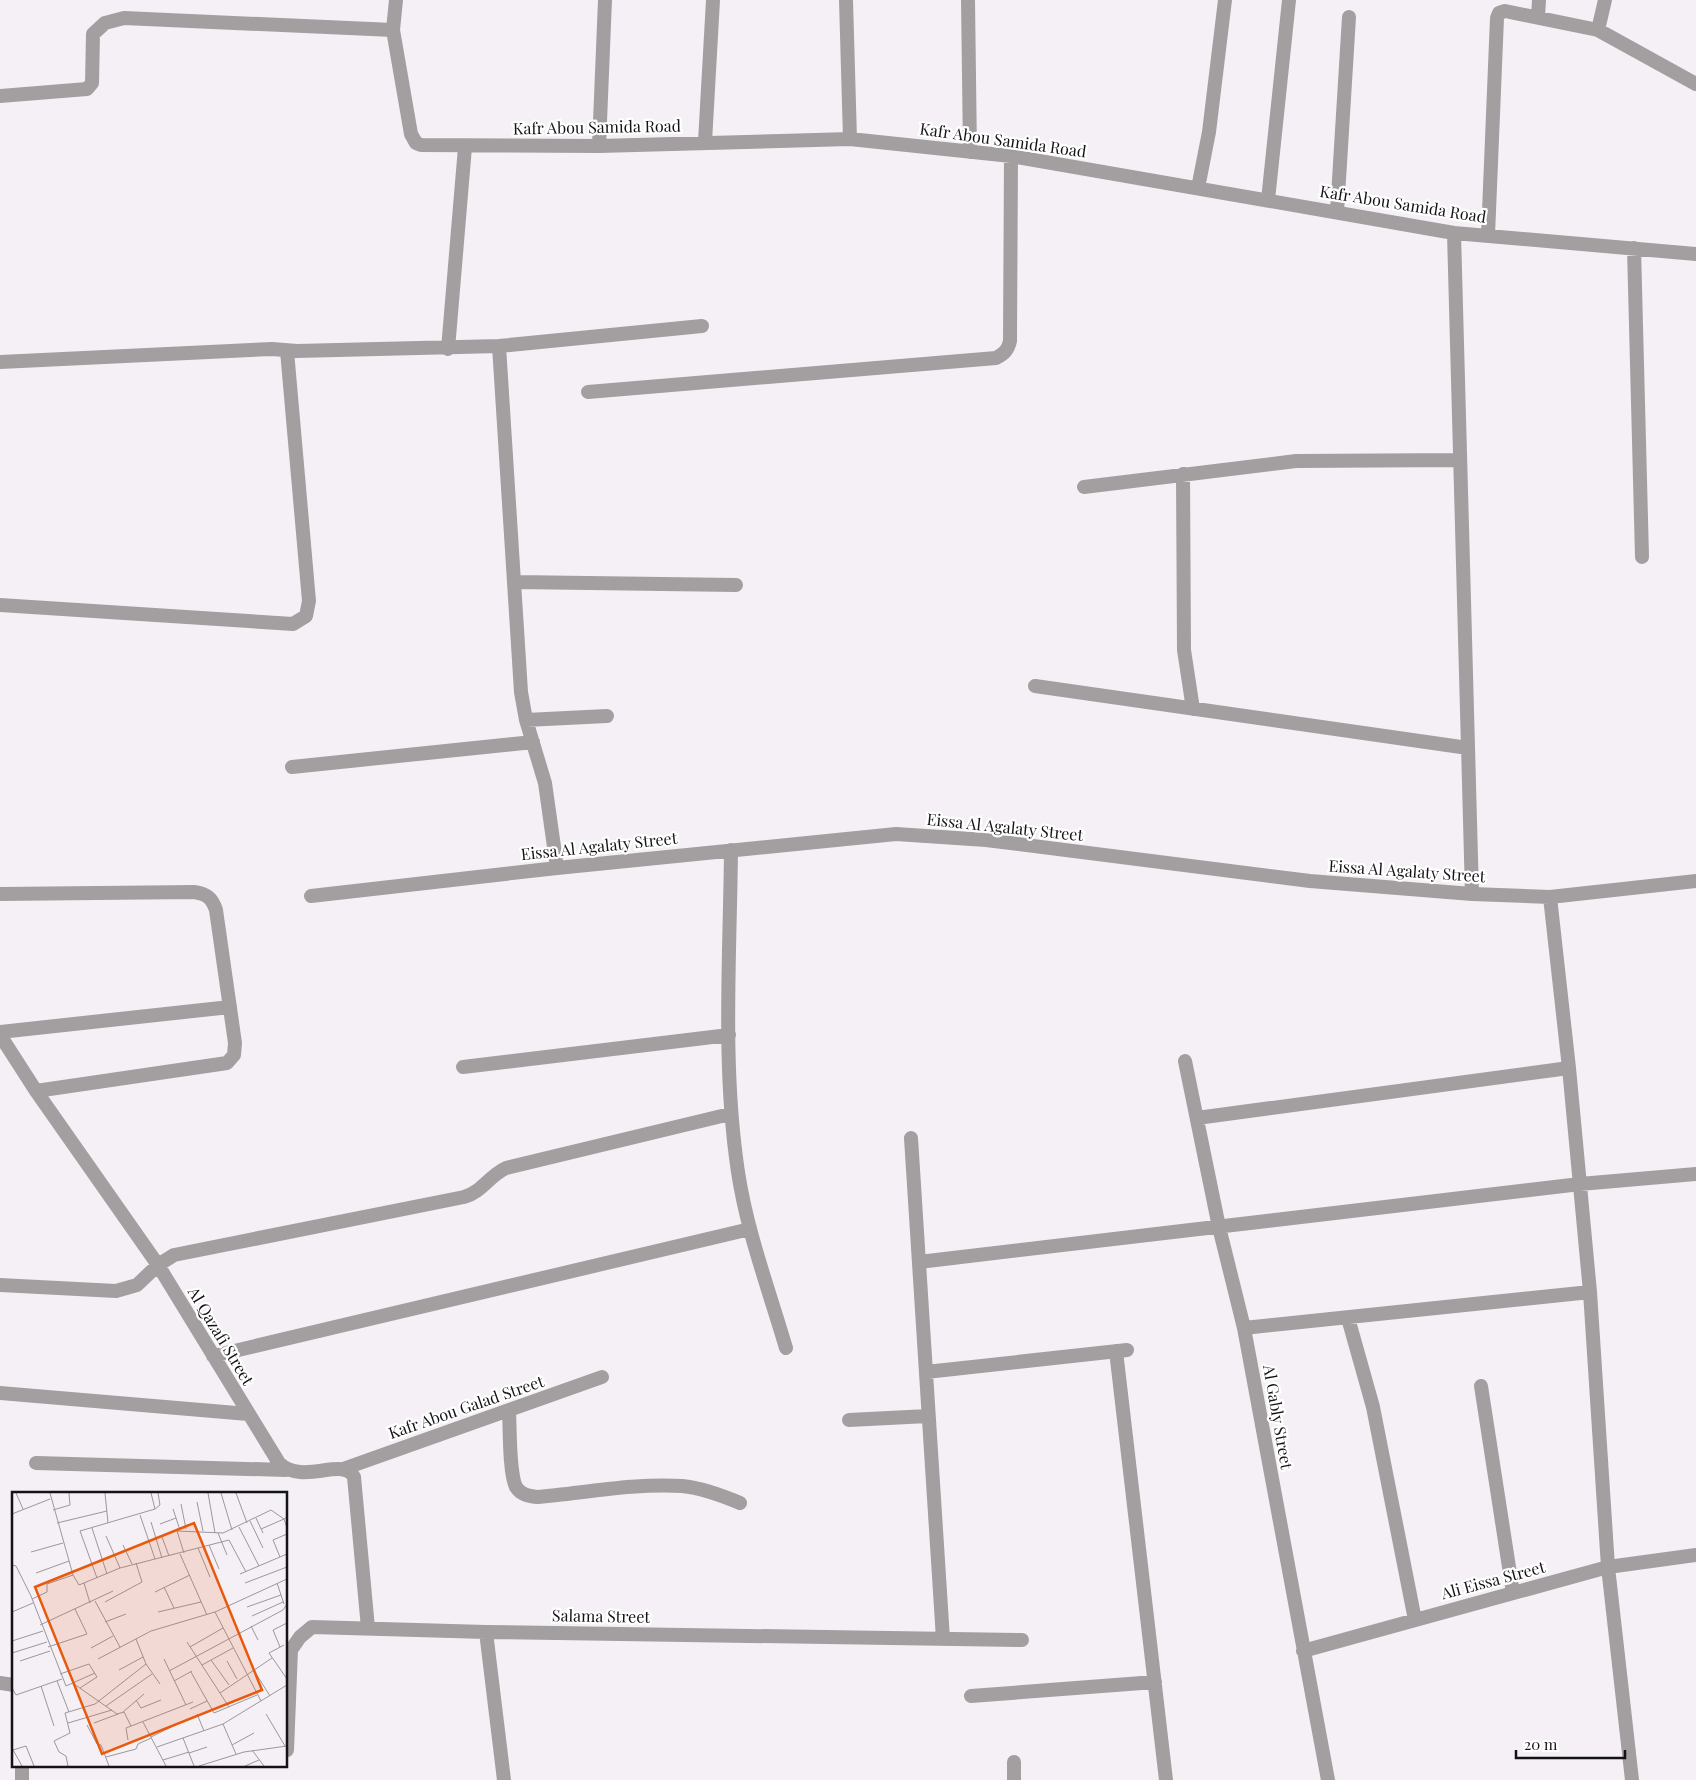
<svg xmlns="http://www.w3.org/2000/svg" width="1696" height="1780" font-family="'Playfair Display',serif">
<rect width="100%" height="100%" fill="#f5f0f6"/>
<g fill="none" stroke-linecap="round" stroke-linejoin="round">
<!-- minor -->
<path stroke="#a39fa0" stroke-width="14" d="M396,0L393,30L411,134L416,143L421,145L599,146L850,139L1011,156L1454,233L1696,254
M846,0L850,139
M968,0L970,152
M1538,17L1539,0
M1598,30L1605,0
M0,96L87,89L92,83L93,34L105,23L124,18L393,30
M705,142L713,0
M599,146L605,0
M1198,188L1209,132L1225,0
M1268,200L1289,0
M1337,212L1349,17
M1454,233L1472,894
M1488,235L1497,18L1499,13L1505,11L1598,30L1696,84
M1634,248L1642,557
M499,346L521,692L526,720L545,783L557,868
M448,349L465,147
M0,362L272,349L297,351L499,346L702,326
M588,392L996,358C1004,354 1008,350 1010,341L1011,156
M1183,474L1184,650L1193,709
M1084,487L1296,461L1460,460
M515,582L736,585
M0,605L293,624L306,616L309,601L287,351
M1035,686L1468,748
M526,720L607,716
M292,767L533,742
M731,850C730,957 722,1066 738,1172C747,1232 769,1290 786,1348
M0,894L194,892C207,894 212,898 216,910L235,1043L234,1055L227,1063L36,1091
M311,896L557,868L896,834L986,840L1310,881L1472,894L1550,897L1696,881
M1550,897L1569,1068L1590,1292L1608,1567L1632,1780
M0,1032L230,1007
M0,1035L36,1091L158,1265L279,1463C303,1486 343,1456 354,1477L368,1628
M1185,1061L1219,1227L1244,1328L1328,1780
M463,1067L729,1035
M1197,1118L1569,1068
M911,1138L943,1639
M919,1262L1580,1184L1696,1174
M0,1285L116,1291L137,1285L158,1265L174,1255L464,1197C482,1192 489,1176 506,1168L730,1114
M1348,1318L1373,1407L1415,1620
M1244,1328L1590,1292
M1116,1351L1166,1780
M213,1356L750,1229
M926,1372L1127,1350
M1481,1386L1513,1593
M0,1393L248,1414
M509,1411C510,1428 509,1473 516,1487C521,1495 529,1496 537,1497C584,1493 634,1483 682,1486C702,1488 721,1495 740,1503
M849,1420L928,1416
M36,1463L286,1470
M343,1469L602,1377
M486,1632L504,1780
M1303,1651L1608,1567L1696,1555
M0,1683L14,1685
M971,1696L1155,1682
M287,1750L291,1650L300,1637L312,1627L486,1632L1022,1640
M22,1780V1766
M1014,1780V1762"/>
</g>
<g text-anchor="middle" stroke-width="4.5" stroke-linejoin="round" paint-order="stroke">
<!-- street labels -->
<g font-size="16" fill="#131214" stroke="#fff">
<text transform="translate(597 127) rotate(-1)" y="6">Kafr Abou Samida Road</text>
<text transform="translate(1003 140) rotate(8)" y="6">Kafr Abou Samida Road</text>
<text transform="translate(1403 204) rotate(9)" y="6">Kafr Abou Samida Road</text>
<text transform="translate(1005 827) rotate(6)" y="6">Eissa Al Agalaty Street</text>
<text transform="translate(599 846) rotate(-6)" y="6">Eissa Al Agalaty Street</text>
<text transform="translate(1407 871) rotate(4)" y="6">Eissa Al Agalaty Street</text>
<text transform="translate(221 1336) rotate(59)" y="6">Al Qazafi Street</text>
<text transform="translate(466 1407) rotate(-19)" y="6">Kafr Abou Galad Street</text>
<text transform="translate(1278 1417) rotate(80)" y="6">Al Gably Street</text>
<text transform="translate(1493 1580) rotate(-15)" y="6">Ali Eissa Street</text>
<text transform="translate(601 1616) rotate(1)" y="6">Salama Street</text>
</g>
</g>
<!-- overview -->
<g transform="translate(12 1492)">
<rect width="275" height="275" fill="#f5f0f6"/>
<path fill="none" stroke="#9b979c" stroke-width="1" d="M4,1L11,17M38,1L61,83L67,93L108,76L217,48L234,80M93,1L96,31M139,1L143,17M196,1L203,41M209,1L220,38M224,1L235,31M185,10L191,39M169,12L174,37M161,17L168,38M41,18L58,13L57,1M0,22L38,7M128,23L143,67M244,26L251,41M238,29L251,56M139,30L150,66M45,31L95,19M148,32L164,26M227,35L247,74M80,36L95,82M249,37L272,27L275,36M206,41L215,63M94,44L108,76M150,45L157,64M111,53L120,72M197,53L207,77M186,56L198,85M19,60L51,51M172,61L165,39L211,41L259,18L272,27L275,25M168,62L195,123M268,65L261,48L275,42M0,73L4,74L19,104L54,194L83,181M24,81L57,69M228,82L275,62M85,86L68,39L143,17L148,13L146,1M72,91L78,111M233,91L275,75M265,91L272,112M152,95L162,116M143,100L178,83M20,107L35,100V92L61,83M83,109L108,155M93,110L130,90L124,71M235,115L269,103M0,120L21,111M146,120L189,110M203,120L249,209M240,124L271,110M93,130L114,122M28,133L101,99M239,134L246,148M124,147L134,172L148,192M0,149L31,139M175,150L217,215M272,153L257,161L275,187M36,155L75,142L63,117M178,155L211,136M268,155L261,138L275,131M79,156L101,144M0,161L35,150M86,167L139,139L203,120L275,87M152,167L174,213M199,168L217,193M8,169L38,159M215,169L225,187M190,173L221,156M241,177L258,204M107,178L131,165M157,179L271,118L275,112M179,180L202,221L245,203M48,182L77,172L85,185L68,196M45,189L57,220M162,189L180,179M62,192L105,222L112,220L119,234M29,194L42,234M0,196L4,203L50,187M208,201L260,166M124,208L129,216L149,208M94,214L140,182M178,217L195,209M111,220L132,202M185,222L192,239M254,222L273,254M131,230L154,274M56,231L100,218M82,231L106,222M211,232L224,262M75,233L85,252L89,253L97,274M139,245L165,232M171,246L182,274M116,248L114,236L181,210M220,253L242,241M145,255L211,232L275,193M0,256L10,274M1,258L14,254L22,274M240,258L252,274M177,261L195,255M94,265L124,257L126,252L139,246M151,268L177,260M56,274L54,264L47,260L42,249L58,241L53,221L83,212L134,172M187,274L232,260L275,254M233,274L247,268"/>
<path fill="#e8590c" fill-opacity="0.15" stroke="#e8590c" stroke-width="2.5" d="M182,31L250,198L90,262L23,95Z"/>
<rect width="275" height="275" fill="none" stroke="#131214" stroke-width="2.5"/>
</g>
<!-- scale -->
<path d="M1516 1750v8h109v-8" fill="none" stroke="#131214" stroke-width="2.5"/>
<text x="1524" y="1750" font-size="15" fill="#131214" stroke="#ffffff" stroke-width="4" paint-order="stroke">20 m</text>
</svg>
